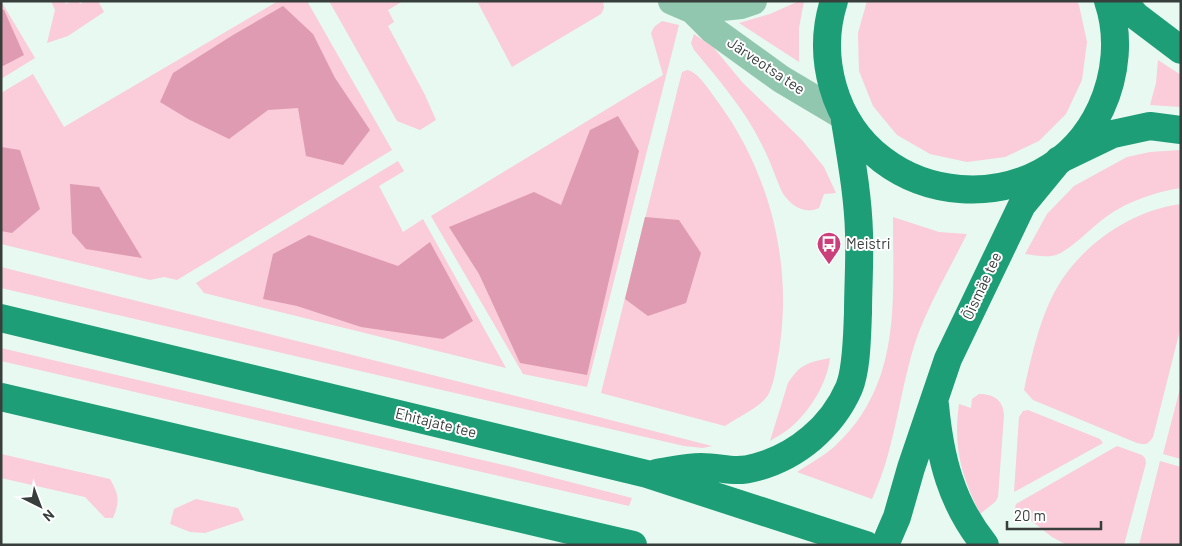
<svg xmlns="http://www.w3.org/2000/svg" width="1182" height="546" font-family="Barlow,sans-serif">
<rect width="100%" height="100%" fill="#e7f9f0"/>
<!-- green -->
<path fill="#fbccda" d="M1,1L35,58L1,79Z
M51,1H64L66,4L71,1H79L80,4L85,1H98L104,12L68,36L47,43L55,10Z
M278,1H307L392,150L177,280L164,277L150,280L1,244V93L33,74L64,127Z
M329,1H403L388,10L394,22L388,26L425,95L436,120L420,130L397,121Z
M477,1H603L604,8L601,14L512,67Z
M799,1H804L799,28V62L739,23L770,14Z
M867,1H1077L1079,5L1087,42L1082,80L1066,114L1039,141L1005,157L967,162L930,154L897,135L873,106L859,71L858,33Z
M662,21L679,25L587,387L523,374L431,216L663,75L651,33L654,27Z
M694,34L713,47L743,83L802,140L824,167L836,193L824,194L819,208C804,215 790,205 782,192C775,176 770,160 762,145C745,110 719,80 694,50L691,43Z
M1158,60L1181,75V107L1150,105L1156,83Z
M687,70C699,72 711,93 718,102C770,173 793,264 779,351C776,365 775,382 768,395C761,407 737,418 725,426L601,393L682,72Z
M1181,150V188C1154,192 1123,203 1102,220C1090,229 1069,251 1056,255C1046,258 1035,255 1025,254L1047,214L1074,186L1127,157L1150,152Z
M398,161L404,171L379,186L403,232L423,219L506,368L204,293L196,283Z
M1181,204V326L1153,437C1148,445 1145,445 1137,443L1033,400L1024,390C1032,354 1041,312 1061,281C1087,241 1134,210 1181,204Z
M893,217L939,232L967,234C950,268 930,302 917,337C899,390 896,448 872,499L797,472C809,464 824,456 835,446C902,384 893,301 893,217Z
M1,267L540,402L712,446L703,448L684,446L1,288Z
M1,348L512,467L632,498L629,506L1,361Z
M830,358C827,384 810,411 790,428C784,433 776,437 770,441L788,383C800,364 809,362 830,358Z
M1181,385V459L1163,454Z
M979,394C994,394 1003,400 1004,415L998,497L995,502L980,514C961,474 953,448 959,404L971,408L972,399Z
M1028,410L1100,439L1103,443L1014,492L1019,417L1023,411Z
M1117,446L1142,455L1145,458L1146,463L1124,545H1067L1052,537L1015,508L1016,504Z
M1,454L110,479C119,495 120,501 113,518H105L85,497L1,478Z
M1160,461L1181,467V545H1139Z
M196,499L238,508L244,520L205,533L190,532L170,524L174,509Z"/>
<!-- forest -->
<path fill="#de9bb1" d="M283,6L313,34L335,78L370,130L343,165L306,156L298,108L268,110L229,139L188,119L160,102L173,73L233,35Z
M1,9L4,10L24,55L1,67Z
M618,116L639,151L587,375L520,363L479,274L449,227L534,192L561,205L590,130Z
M1,147L20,150L40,209L12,233L1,231Z
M70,184L99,187L142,258L86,249L72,233Z
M645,217L679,220L701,253L686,303L648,316L625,299Z
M309,235L398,266L430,242L473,321L443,339L361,327L297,306L263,299L273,254Z"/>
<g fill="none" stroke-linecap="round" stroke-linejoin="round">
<!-- minor -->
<path stroke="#91c7af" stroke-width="28" d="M672,1L693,10L713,30L781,79L845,117
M693,10L741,5L753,1"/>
<!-- major -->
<path stroke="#1d9e76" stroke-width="28" d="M834,1C825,29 825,59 833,87C869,212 1046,227 1101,108C1116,75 1120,36 1108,1
M1123,1L1136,16L1181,50
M1,318L647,474L866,545
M1,397L633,545
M935,405C940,458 951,503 985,545
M656,473C670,471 686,467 701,467C723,467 733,474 757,467C797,456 832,427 849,388C857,369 857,334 858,313C858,287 860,260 859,233C858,196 851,158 845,121
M885,545L897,517L911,468L948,359L1022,205L1059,160L1113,134L1150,126L1181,130"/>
</g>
<!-- icons -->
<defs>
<symbol id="bus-pin" viewBox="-11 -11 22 30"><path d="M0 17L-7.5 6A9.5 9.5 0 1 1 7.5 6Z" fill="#c9407a" stroke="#fff"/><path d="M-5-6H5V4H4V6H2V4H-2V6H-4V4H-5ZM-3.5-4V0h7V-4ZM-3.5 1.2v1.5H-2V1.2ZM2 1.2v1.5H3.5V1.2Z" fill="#fff"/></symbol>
</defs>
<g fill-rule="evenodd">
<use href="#bus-pin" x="815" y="230" width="28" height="38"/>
</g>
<g text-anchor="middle" stroke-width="4" stroke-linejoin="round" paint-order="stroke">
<!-- street labels -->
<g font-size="15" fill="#373e3b" stroke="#fff">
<text transform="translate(766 66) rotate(34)" y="5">Järveotsa tee</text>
<text transform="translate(982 286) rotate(-65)" y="5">Õismäe tee</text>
<text transform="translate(436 423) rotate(14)" y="5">Ehitajate tee</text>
</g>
<!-- poi labels -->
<g font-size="15" fill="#373e3b" stroke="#fff" text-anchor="start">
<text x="846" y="249">Meistri</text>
</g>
</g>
<!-- border -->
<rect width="1182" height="546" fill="none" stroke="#373e3b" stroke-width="5"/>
<!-- north arrow -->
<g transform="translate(40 506) rotate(138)" stroke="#ffffff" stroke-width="4" paint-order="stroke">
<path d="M0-4L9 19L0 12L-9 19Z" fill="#373e3b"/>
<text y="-8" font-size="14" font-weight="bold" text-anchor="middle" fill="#373e3b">N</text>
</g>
<!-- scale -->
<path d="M1007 521v8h94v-8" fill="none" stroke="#373e3b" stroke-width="2.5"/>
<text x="1014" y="521" font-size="15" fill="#373e3b" stroke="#ffffff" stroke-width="4" paint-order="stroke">20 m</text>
</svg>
